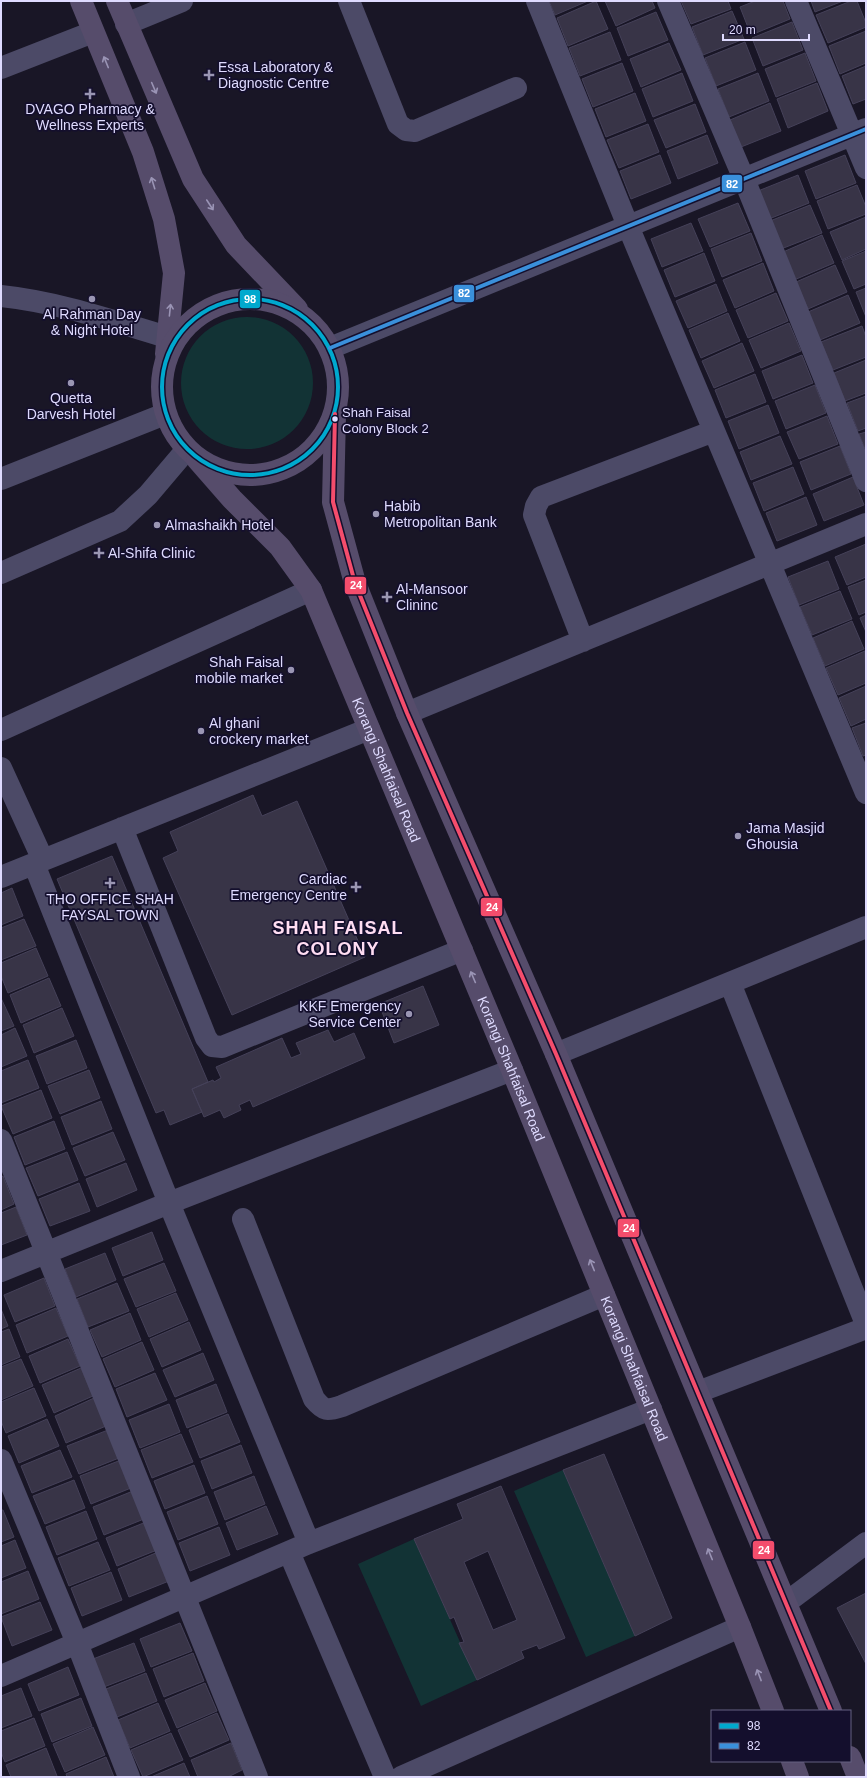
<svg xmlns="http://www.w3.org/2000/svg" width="867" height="1778" font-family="Arial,sans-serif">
<rect width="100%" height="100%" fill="#191626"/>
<!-- green -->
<path fill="#123335" d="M181 383a66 66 0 1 1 132 0a66 66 0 1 1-132 0Z
M563,1470L635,1636L586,1657L514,1491Z
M414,1539L477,1680L421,1706L358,1564Z"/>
<!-- building -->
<path fill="#383447" stroke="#454159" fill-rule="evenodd" d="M549,1H588L555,15Z
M596,1L608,29L568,46L557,18Z
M605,1H652L655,8L616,26Z
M681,1H728L731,9L691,24Z
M755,1H783L790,19L751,35L740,7Z
M811,1H843L815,12Z
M851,1H857L866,23V27L828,43L816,15Z
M732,11L744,39L703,55L692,27Z
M656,12L668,40L628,56L617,28Z
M792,22L803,50L763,66L752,38Z
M866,31V63L840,74L829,46Z
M610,32L621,60L580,76L569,48Z
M745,42L756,70L716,86L705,58Z
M669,43L681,70L641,87L630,59Z
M805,53L816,81L776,97L765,69Z
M622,63L633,91L593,107L582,79Z
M866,66V99L853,104L842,76Z
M682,73L693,101L653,117L642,89Z
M758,73L769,101L729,117L718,89Z
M817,83L828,111L788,128L777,99Z
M635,93L646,121L606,137L595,109Z
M770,103L781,131L741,147L730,120Z
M695,104L706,132L666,148L654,120Z
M648,124L659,152L619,168L607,140Z
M707,135L718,163L678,179L667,151Z
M660,155L671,183L631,199L620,171Z
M845,155L856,183L816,199L805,171Z
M798,175L809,203L769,219L758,191Z
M857,185L866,207V214L828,229L817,201Z
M738,203L750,231L710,247L698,219Z
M810,205L822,233L781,249L770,221Z
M866,217V249L842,260L830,232Z
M691,223L703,251L662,267L651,239Z
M751,233L762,261L722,277L711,249Z
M822,235L834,263L794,280L783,252Z
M866,251V284L854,289L842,261Z
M704,253L715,281L675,297L664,270Z
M763,263L774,291L735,308L723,280Z
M835,265L847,292L808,309L796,282Z
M716,284L727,311L688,328L676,301Z
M866,288V317L856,292Z
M776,293L788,321L748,338L736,310Z
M848,295L860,323L820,340L808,312Z
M728,313L740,341L701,358L689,330Z
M789,323L801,351L761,368L749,340Z
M862,326L866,337V357L833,370L821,342Z
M742,343L754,371L714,388L702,361Z
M802,355L813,383L773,399L762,371Z
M866,360V393L845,401L834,373Z
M755,374L766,402L726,418L715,390Z
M815,385L826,413L786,429L775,401Z
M866,396V428L858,431L847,403Z
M768,405L779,433L739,449L728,421Z
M827,416L838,444L799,459L787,432Z
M866,432V451L859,434Z
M780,436L792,464L751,480L740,452Z
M840,446L851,474L811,490L800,462Z
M793,467L804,494L764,511L753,483Z
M853,477L864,505L824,521L813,494Z
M806,497L817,525L777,541L766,513Z
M866,544V577L847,585L835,557Z
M828,561L839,589L799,605L788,577Z
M866,580V612L859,615L848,587Z
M840,591L852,619L812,635L800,607Z
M866,615V632L860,618Z
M852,621L864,649L825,666L813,638Z
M865,651L866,683L838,695L826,668Z
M866,686V719L851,726L839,698Z
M866,723V755L863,756L852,728Z
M253,795L262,816L297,801L365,957L232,1015L163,858L178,851L170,832Z
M112,856L208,1082L192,1089L202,1112L170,1125L164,1110L156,1113L57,879Z
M12,888L23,916L1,925V893Z
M24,919L36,946L1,960V928Z
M36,948L48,976L8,993L1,976V963Z
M49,978L61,1006L21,1023L10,995Z
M423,986L439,1025L394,1043L379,1004Z
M1,998L14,1026L1,1031Z
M62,1008L74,1036L34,1053L23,1025Z
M15,1028L27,1056L1,1067V1035Z
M328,1030L334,1042L354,1033L365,1058L253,1107L250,1100L239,1105L241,1110L224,1118L220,1110L204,1117L192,1089L213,1080L214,1082L221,1078L216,1067L282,1038L291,1058L301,1054L296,1043Z
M76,1040L87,1068L47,1084L36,1056Z
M28,1060L39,1088L1,1103V1071Z
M89,1070L100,1098L60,1114L48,1086Z
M41,1090L52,1118L13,1134L1,1106Z
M101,1101L112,1129L72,1145L61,1117Z
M54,1121L65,1149L25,1165L14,1137Z
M113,1132L125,1160L85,1176L73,1148Z
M67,1152L78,1180L38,1196L26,1168Z
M126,1163L137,1190L97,1207L86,1179Z
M3,1176L14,1204L1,1210V1177Z
M79,1183L90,1211L50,1226L39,1199Z
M16,1207L27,1235L1,1245V1213Z
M152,1232L163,1260L123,1276L112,1248Z
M105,1253L116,1280L76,1297L65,1269Z
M164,1263L176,1291L136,1307L124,1279Z
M44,1278L55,1306L15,1322L4,1295Z
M117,1283L129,1311L88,1327L77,1299Z
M176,1293L188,1320L149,1337L137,1309Z
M56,1308L68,1336L27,1353L16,1325Z
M1,1309L8,1326L1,1329Z
M130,1313L141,1340L102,1357L90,1330Z
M189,1322L201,1350L162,1367L150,1339Z
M9,1329L20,1357L1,1365V1332Z
M68,1339L80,1366L40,1383L29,1356Z
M142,1342L154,1370L115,1387L103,1359Z
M203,1353L214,1380L175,1397L163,1370Z
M21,1359L33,1386L1,1400V1367Z
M81,1368L93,1396L54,1413L42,1385Z
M155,1373L167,1400L127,1417L116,1389Z
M216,1384L227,1412L187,1428L176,1400Z
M34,1388L46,1416L6,1433L1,1421V1402Z
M94,1398L106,1426L66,1443L55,1416Z
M169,1404L180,1432L140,1448L129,1420Z
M228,1414L240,1442L200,1458L189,1430Z
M47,1419L59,1446L19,1463L8,1436Z
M108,1430L119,1458L79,1474L67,1446Z
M181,1434L193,1462L152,1478L141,1450Z
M241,1445L252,1473L212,1489L201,1461Z
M60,1450L72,1477L32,1493L21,1466Z
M604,1454L672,1618L635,1636L563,1470Z
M121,1460L131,1488L91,1504L80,1476Z
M194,1465L205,1493L165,1509L154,1481Z
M254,1476L265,1504L225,1520L214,1492Z
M74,1480L85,1508L45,1524L33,1496Z
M501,1486L565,1638L539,1649L537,1645L521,1651L524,1658L477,1680L459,1643L464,1642L454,1617L450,1619L414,1539L463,1519L457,1504ZM488,1551L517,1620L493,1630L464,1562Z
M133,1491L144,1519L104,1535L93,1507Z
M207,1496L218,1524L178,1540L167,1512Z
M266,1506L278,1534L237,1550L226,1523Z
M1,1510H3L14,1537L1,1542Z
M86,1511L97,1539L57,1555L46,1527Z
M146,1522L157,1550L117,1566L106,1538Z
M219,1527L230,1555L190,1571L179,1543Z
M15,1540L26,1568L1,1578V1546Z
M98,1542L110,1570L69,1586L58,1558Z
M158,1552L169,1581L129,1597L118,1569Z
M28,1571L39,1599L1,1614V1582Z
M111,1572L122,1600L82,1616L71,1588Z
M866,1593V1664L837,1608Z
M40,1602L52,1630L12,1646L1,1617Z
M180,1623L192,1651L151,1667L140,1639Z
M134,1643L145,1671L104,1687L93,1659Z
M193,1653L204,1681L164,1697L153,1669Z
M68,1667L79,1695L39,1711L28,1684Z
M146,1673L157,1701L117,1717L106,1689Z
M205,1683L217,1711L177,1728L165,1700Z
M21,1688L32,1716L1,1728V1696Z
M81,1698L92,1726L52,1742L41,1714Z
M158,1703L170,1731L130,1748L118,1720Z
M217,1713L229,1740L190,1757L178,1730Z
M34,1718L45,1746L5,1762L1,1752V1731Z
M93,1727L105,1755L65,1772L53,1744Z
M171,1733L183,1760L143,1777L131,1750Z
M231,1743L242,1770L228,1777H198L191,1760Z
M46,1748L57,1776L54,1777H11L6,1765Z
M106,1757L114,1777H67L66,1774Z
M184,1763L190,1777H151Z"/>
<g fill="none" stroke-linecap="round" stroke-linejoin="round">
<!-- minor -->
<path stroke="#4c4a67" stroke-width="22" d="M349,1L398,124L406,130L415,131L516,88
M537,1L628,226L866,793
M668,1L744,179L866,481
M796,1L866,168
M126,24L182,1
M1,68L93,32
M1,296C58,302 113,321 167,337
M330,348L866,129
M1,479L165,414
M1,573L120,521L148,495L187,449
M583,641L534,515L536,506L541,497L714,431
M407,713L866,524
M1,730L311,590
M1,768L43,860
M122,828L206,1038L212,1046L222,1047L462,950
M34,864L169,1203L309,1543
M1,877L369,729
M730,983L866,1324
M556,1054L866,927
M1,1140L257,1777
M243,1219L314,1399C324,1411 327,1411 342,1406L604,1295
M1,1271L169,1203L512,1070
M698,1392L866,1328
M1,1460L77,1643L129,1777
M289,1552L385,1777
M787,1602L866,1543
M1,1676L309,1543L651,1409
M401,1777L740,1627"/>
<!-- major -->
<g stroke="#564c6b" stroke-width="22">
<path d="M81,1L143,152L164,219L174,273L166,354"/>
<path d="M117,1L193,179L236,245L297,309"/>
<circle cx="250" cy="387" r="88"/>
<path d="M335,414L333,502L355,583L407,713L556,1054L831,1711"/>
<path id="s1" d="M197,459L232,499L280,547L311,590L512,1070L740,1627L773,1711"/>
<path d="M850,1757L858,1777"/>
<path d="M792,1761L798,1777"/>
</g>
<defs>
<path id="bus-1" d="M162 387a88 88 0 1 1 176 0a88 88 0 1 1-176 0Z"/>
<path id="bus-2" d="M330,348L866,129"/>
<path id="bus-3" d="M335,414L333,502L355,583L407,713L556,1054L831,1711"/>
</defs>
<!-- bus-1 casing -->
<use href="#bus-1" stroke="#140f2d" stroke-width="7"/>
<!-- bus-2 casing -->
<use href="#bus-2" stroke="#140f2d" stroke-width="7"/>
<!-- bus-3 casing -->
<use href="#bus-3" stroke="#140f2d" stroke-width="7"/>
<!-- bus-1 -->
<use href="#bus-1" stroke="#00a9ce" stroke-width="4"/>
<!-- bus-2 -->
<use href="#bus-2" stroke="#3a90db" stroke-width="4"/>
<!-- bus-3 -->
<use href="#bus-3" stroke="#f44d6c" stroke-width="4"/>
</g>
<!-- one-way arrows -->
<defs><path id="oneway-shaft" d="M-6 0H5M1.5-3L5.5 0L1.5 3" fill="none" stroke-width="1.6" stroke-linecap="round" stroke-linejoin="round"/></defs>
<g stroke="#9a94b5">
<use href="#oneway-shaft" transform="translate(106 62) rotate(-112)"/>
<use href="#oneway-shaft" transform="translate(154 88) rotate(67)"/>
<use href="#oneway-shaft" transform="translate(153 183) rotate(-107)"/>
<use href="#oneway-shaft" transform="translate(210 205) rotate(57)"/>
<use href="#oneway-shaft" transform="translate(170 310) rotate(-84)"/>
<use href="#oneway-shaft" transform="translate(473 977) rotate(-113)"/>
<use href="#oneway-shaft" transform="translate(592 1265) rotate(-112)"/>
<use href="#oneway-shaft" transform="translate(710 1554) rotate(-112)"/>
<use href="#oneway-shaft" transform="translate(759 1675) rotate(-111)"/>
</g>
<!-- markers -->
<g fill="#9a96b3" stroke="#140f2d" stroke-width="1.5">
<path d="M207 69h4v4h4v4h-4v4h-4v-4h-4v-4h4z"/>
<path d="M88 88h4v4h4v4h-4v4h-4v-4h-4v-4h4z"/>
<circle cx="92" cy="299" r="4"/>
<circle cx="71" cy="383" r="4"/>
<circle cx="376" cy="514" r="4"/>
<circle cx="157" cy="525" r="4"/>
<path d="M97 547h4v4h4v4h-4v4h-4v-4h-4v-4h4z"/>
<path d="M385 591h4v4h4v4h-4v4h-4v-4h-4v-4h4z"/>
<circle cx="291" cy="670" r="4"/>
<circle cx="201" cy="731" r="4"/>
<circle cx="738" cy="836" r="4"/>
<path d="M108 877h4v4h4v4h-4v4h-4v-4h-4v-4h4z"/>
<path d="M354 881h4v4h4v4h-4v4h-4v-4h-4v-4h4z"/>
<circle cx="409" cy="1014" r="4"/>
</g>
<circle fill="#dfdbff" stroke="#140f2d" stroke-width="1.5" cx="335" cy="419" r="3.5"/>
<g text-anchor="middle" stroke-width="3.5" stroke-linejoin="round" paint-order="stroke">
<!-- bus labels -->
<g font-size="13" fill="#dfdbff" stroke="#140f2d" text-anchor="start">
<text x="342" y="417">Shah Faisal<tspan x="342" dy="16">Colony Block 2</tspan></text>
</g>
<!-- poi labels -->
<g font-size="14" fill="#dfdbff" stroke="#140f2d" text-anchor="start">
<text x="218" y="72">Essa Laboratory &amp;<tspan x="218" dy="16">Diagnostic Centre</tspan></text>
<text x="90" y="114" text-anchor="middle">DVAGO Pharmacy &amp;<tspan x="90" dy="16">Wellness Experts</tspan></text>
<text x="92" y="319" text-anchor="middle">Al Rahman Day<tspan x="92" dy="16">&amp; Night Hotel</tspan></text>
<text x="71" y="403" text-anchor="middle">Quetta<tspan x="71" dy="16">Darvesh Hotel</tspan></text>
<text x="384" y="511">Habib<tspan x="384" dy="16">Metropolitan Bank</tspan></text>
<text x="165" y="530">Almashaikh Hotel</text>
<text x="108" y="558">Al-Shifa Clinic</text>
<text x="396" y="594">Al-Mansoor<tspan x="396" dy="16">Clininc</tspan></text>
<text x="283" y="667" text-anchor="end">Shah Faisal<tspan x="283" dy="16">mobile market</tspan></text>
<text x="209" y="728">Al ghani<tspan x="209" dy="16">crockery market</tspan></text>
<text x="746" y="833">Jama Masjid<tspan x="746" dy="16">Ghousia</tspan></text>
<text x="347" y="884" text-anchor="end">Cardiac<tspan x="347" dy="16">Emergency Centre</tspan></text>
<text x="110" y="904" text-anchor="middle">THO OFFICE SHAH<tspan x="110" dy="16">FAYSAL TOWN</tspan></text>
<text x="401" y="1011" text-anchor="end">KKF Emergency<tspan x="401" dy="16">Service Center</tspan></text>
</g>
<!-- street labels -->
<g font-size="14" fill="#dfdbff" stroke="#140f2d">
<text dy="5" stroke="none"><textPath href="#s1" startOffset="369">Korangi Shahfaisal Road</textPath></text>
<text dy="5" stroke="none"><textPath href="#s1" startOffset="693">Korangi Shahfaisal Road</textPath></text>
<text dy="5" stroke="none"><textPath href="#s1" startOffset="1017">Korangi Shahfaisal Road</textPath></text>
</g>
<!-- district labels -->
<g font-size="18" font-weight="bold" letter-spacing="1" fill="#ffddf2" stroke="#140f2d">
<text x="338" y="934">SHAH FAISAL<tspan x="338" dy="21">COLONY</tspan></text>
</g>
</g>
<g stroke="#140f2d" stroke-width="1.5">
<rect x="721" y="174" width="22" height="19" rx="4" fill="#3a90db"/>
<rect x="453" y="284" width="22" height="19" rx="4" fill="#3a90db"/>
<rect x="239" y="289" width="22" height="20" rx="4" fill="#00a9ce"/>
<rect x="344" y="576" width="23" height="19" rx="4" fill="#f44d6c"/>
<rect x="480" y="897" width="23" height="20" rx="4" fill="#f44d6c"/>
<rect x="617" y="1218" width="23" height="20" rx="4" fill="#f44d6c"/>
<rect x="752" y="1540" width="23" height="20" rx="4" fill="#f44d6c"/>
</g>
<g font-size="11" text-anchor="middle" font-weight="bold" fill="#fff">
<text x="732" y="188">82</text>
<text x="464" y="297">82</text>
<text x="250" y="303">98</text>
<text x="356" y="589">24</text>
<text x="492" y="911">24</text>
<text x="629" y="1232">24</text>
<text x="764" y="1554">24</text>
</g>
<!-- border -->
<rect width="867" height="1778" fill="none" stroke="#dfdbff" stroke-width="4"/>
<!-- legend -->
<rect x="711" y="1710" width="140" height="52" fill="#140f2d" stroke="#656181"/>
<rect x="719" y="1723" width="20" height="6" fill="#00a9ce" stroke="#656181"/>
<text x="747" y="1730" font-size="12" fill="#dfdbff">98</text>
<rect x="719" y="1743" width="20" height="6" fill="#3a90db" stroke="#656181"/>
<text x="747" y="1750" font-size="12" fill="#dfdbff">82</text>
<!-- scale -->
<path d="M723 34v6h86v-6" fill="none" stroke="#dfdbff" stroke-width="2"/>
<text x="729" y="34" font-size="12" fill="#dfdbff" stroke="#140f2d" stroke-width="3" paint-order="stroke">20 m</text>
</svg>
